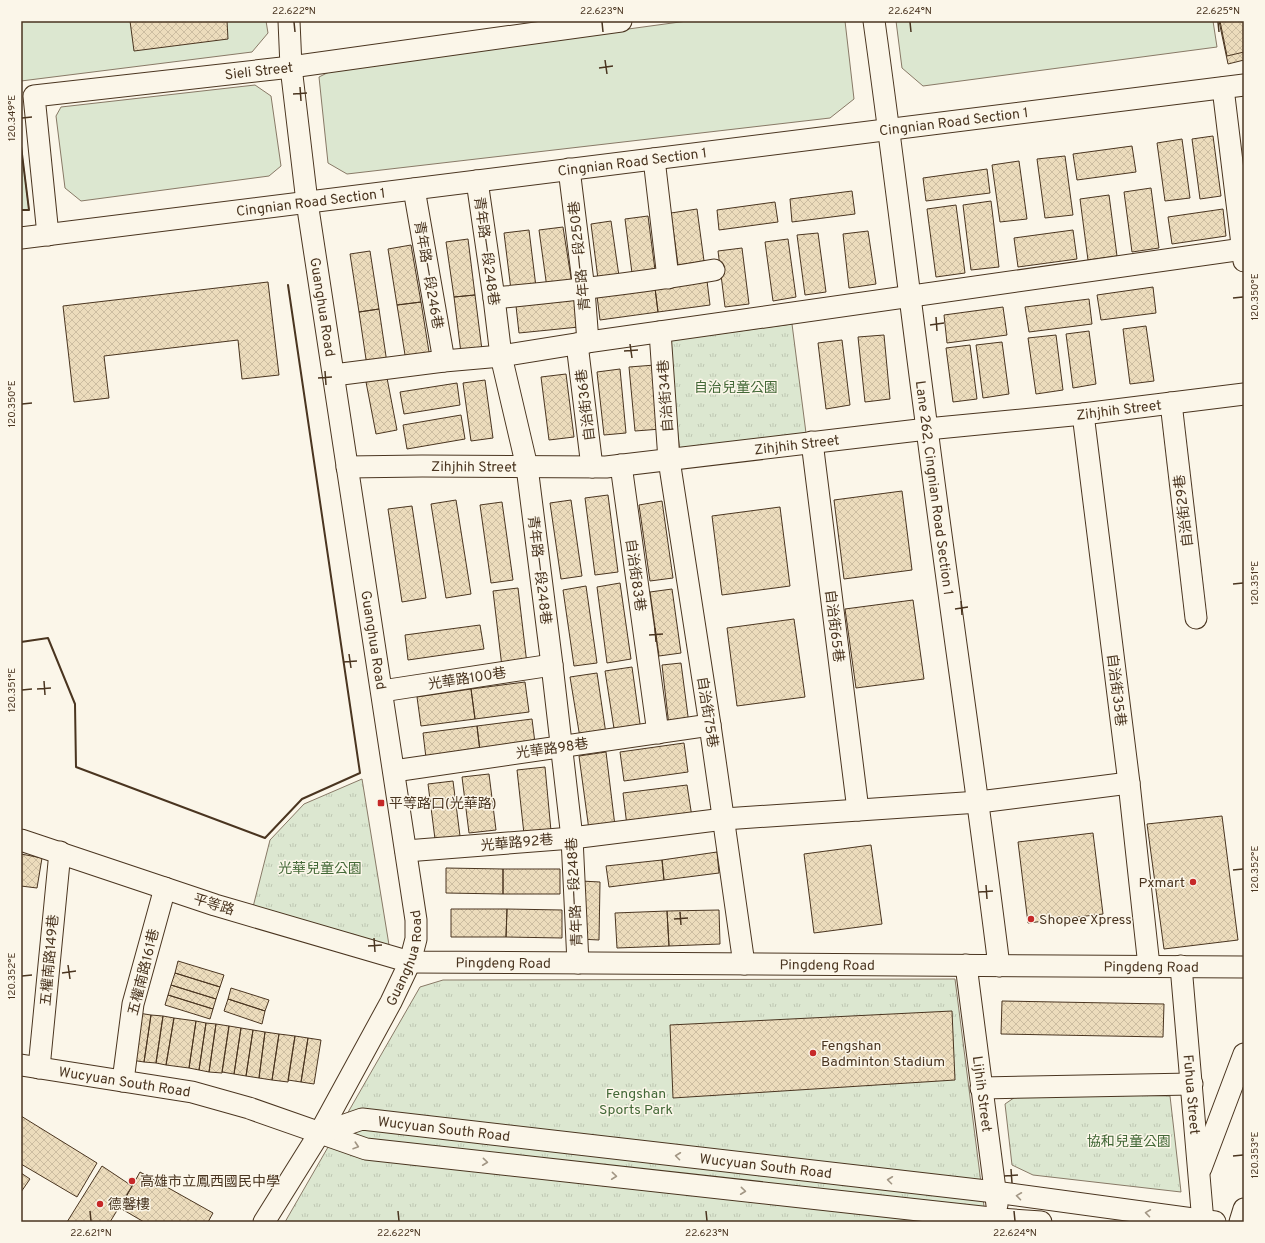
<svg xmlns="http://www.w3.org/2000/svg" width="1265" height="1243" font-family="Overpass,'Noto Sans TC',sans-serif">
<defs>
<pattern id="park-tufts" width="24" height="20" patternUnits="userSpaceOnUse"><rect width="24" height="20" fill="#dce7d0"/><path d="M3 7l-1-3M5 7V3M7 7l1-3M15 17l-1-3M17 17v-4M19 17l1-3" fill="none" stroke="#bec7b2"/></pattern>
<pattern id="building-cross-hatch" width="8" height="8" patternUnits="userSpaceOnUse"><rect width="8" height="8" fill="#ecdcbc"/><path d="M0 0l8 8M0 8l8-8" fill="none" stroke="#ccbda1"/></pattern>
</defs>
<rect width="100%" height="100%" fill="#fbf6e9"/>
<!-- grass -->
<path fill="#dce7d0" stroke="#887966" d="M21,21H266L268,33L252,52L21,81Z
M687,21H845L854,99L830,118L347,174L328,163L319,77L335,69Z
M896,21H1213L1217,47L923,86L902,68Z
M255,85L271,96L281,166L269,176L81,201L65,188L56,116L61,107Z
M21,146L29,210H21Z"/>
<!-- park -->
<path fill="url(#park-tufts)" stroke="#887966" d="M792,324L806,433L680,450L665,341Z
M362,779L389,945L253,907L270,840L304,804Z
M955,979L986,1222H285L420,987L443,980Z
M1021,1093L1170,1096L1181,1192L1033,1175L1012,1165L1005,1104Z"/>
<!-- building -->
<path fill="url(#building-cross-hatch)" stroke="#4a3520" d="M130,21H227L228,39L134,51Z
M1219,21H1244V60L1228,64Z
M1220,21H1244V52L1227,56Z
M1213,136L1221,196L1200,199L1192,139Z
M1182,139L1190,198L1165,201L1157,143Z
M1132,146L1136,172L1077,180L1073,154Z
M1065,156L1073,215L1045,218L1037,159Z
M1019,161L1027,219L1000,222L992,165Z
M987,169L990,193L926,201L923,178Z
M1151,188L1159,248L1132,252L1124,192Z
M852,191L855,214L792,222L790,199Z
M1109,195L1117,256L1088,260L1080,199Z
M991,201L999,267L971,270L963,205Z
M775,202L778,222L719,230L717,210Z
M956,205L965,273L936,277L927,209Z
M697,209L704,261L678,265L671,213Z
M1223,209L1226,236L1172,244L1168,217Z
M648,216L655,270L632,273L625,219Z
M611,221L619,276L598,279L591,224Z
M563,227L572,284L547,288L539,230Z
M529,230L536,287L511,290L504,233Z
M1073,230L1077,259L1018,267L1014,238Z
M868,231L876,284L849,288L843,234Z
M818,233L826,292L805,295L797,235Z
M468,239L475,295L454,297L446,242Z
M788,239L796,297L773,301L765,242Z
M411,245L421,302L397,305L388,249Z
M742,248L749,304L725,307L718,251Z
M370,251L379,309L359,312L350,254Z
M707,281L710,305L658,312L655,288Z
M268,282L279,375L242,379L238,340L104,356L109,398L74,402L63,306Z
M1153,287L1156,313L1101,320L1097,295Z
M655,288L658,312L600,320L597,296Z
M475,295L482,350L461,353L454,297Z
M1089,299L1092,324L1029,332L1025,307Z
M576,300L579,327L519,333L516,306Z
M421,302L430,358L406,361L397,305Z
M1003,307L1007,335L947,343L944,315Z
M379,309L387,363L367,366L359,312Z
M1146,326L1154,381L1130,384L1123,329Z
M1089,331L1096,384L1073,388L1066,334Z
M884,335L890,399L865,402L858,337Z
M1056,335L1063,390L1036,394L1028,338Z
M842,340L850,405L826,409L818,343Z
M1002,342L1009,394L983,398L976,345Z
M970,345L977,399L953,402L946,348Z
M655,365L661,429L635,431L629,367Z
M620,369L626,433L604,435L597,372Z
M566,374L574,437L549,440L541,377Z
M387,378L397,430L376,434L366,382Z
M485,380L493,438L471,441L463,383Z
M457,383L460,405L404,414L400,392Z
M461,415L465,439L407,449L403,425Z
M902,491L912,570L844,579L834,500Z
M608,495L618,572L595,575L585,498Z
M456,500L471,594L446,598L431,504Z
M571,500L582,576L561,579L550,503Z
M662,501L673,578L650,581L639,505Z
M502,502L513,580L491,583L480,505Z
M412,506L426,598L402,602L388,509Z
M780,507L790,586L722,595L712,516Z
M620,583L631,659L607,663L597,587Z
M586,586L597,663L574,666L563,590Z
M518,588L527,664L502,667L493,591Z
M672,589L681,653L659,656L650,592Z
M913,600L924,679L856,688L845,609Z
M794,619L805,697L737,706L727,628Z
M480,625L484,649L408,660L405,635Z
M681,663L689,724L669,726L662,665Z
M632,667L641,731L615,735L605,671Z
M597,673L606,734L580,738L570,677Z
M525,682L529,712L475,719L471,689Z
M471,689L475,719L421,726L417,697Z
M532,719L535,743L480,751L477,726Z
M477,726L480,751L426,758L423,733Z
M684,743L688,772L624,781L620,752Z
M606,752L615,826L589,830L579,756Z
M545,767L551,831L524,834L517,770Z
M489,774L496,830L469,833L462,777Z
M453,781L460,836L435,839L428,784Z
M687,785L692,817L627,826L623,793Z
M1222,816L1238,940L1164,949L1147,824Z
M1093,833L1103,914L1028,923L1018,842Z
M871,845L882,924L814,933L804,854Z
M717,852L719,873L664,880L662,860Z
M21,854L42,858L37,888L21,886Z
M662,860L664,880L609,887L606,866Z
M446,868L503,869V894L446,893Z
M503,869H560V894H503Z
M581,881L600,882L599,940L579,939Z
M451,909H507L506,937H451Z
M507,909L562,910V938L506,937Z
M719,910L720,944L669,946L667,911Z
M667,911L669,946L617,948L615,913Z
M178,961L224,975L220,987L175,973Z
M175,973L220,987L216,999L171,985Z
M171,985L216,999L213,1009L168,995Z
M231,988L269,1000L265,1011L228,999Z
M168,995L213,1009L210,1019L165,1005Z
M228,999L265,1011L262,1024L224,1011Z
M1002,1001L1164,1004L1163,1037L1001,1034Z
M952,1011L955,1080L673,1098L670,1025Z
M138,1013L151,1015L144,1062L131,1060Z
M151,1015L163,1016L156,1063L144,1062Z
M163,1016L174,1018L166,1065L156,1063Z
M174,1018L196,1021L189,1068L166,1065Z
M196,1021L206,1023L199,1070L189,1068Z
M206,1023L216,1024L209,1072L199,1070Z
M216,1024L229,1026L222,1073L209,1072Z
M229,1026L241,1028L234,1074L222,1072Z
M241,1028L253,1030L246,1076L234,1074Z
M253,1030L265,1032L259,1078L246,1076Z
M265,1032L279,1034L272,1080L259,1078Z
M279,1034L295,1036L288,1082L272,1080Z
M295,1036L308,1038L301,1082L288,1080Z
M308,1038L321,1040L314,1084L301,1082Z
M21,1116L97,1163L77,1197L21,1164Z
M102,1166L132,1186L110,1222H67Z
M140,1172L213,1213L208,1222H144L120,1208Z
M21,1173L30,1179L21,1192Z"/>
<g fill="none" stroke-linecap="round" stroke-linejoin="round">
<defs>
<g id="minor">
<path id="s1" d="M874,21C893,157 909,293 927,429C950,608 977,787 999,966"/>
<path d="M1223,88L1244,261"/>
<path d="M654,159L668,278"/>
<path d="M569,169L584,290L588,342"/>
<path d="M477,181L494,298L501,356L527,467L552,665L572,838L578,963"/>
<path d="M414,189L444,361"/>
<path id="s2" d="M48,235L34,96L291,67L621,21"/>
<path id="s3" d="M21,238L1244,85"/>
<path d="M494,298C568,291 641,283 714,270"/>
<path d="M660,332L669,460L710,725L744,964"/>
<path d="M577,344L592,467"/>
<path d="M334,375L444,361L501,356L588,342L1243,249"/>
<path d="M1171,403L1196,618"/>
<path d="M1083,414L1129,783L1149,966"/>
<path d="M812,442L858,810"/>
<path d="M621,465L658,733"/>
<path id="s4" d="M347,467L422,466L606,467L927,429L1083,414L1244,394"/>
<path d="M382,691L552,665"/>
<path d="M394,771L710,725"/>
<path id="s5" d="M21,840L215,905L410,962L1244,967"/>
<path d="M406,851L572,838L724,819L979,802L1129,783"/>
<path id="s6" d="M966,965L997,1205"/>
<path id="s7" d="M1181,966L1203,1222"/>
<path id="s8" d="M21,1065L192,1092L249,1108L366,1149L1000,1219L1041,1222"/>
<path d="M39,1068L60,852"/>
<path d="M123,1081L133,1004L165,888"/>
<path d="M981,1088L1192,1084"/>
<path id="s9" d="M319,1134L362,1119L995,1192L1215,1222"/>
<path d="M1201,1168L1244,1054"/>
<path id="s10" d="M264,1222L319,1134L391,1002L410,962L416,939V920L307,202L291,67L289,21"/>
<path d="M1240,1222L1244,1209"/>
</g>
</defs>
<!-- minor casing -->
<use href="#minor" stroke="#4a3520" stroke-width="23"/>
<!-- minor -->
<use href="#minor" stroke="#fbf6e9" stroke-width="21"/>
<!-- wall -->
<path stroke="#4a3520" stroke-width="2" d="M21,146L29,210H21
M21,642L48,638L75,704L76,767L265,838L302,799L360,773L288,285"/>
</g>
<!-- one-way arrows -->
<defs><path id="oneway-chevron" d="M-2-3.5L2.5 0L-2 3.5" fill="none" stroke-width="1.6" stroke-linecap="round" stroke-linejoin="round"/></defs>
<g stroke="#a29684">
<use href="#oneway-chevron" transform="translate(356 1146) rotate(18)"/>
<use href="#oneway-chevron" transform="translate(678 1156) rotate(-173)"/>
<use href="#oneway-chevron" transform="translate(485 1162) rotate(6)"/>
<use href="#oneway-chevron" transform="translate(614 1176) rotate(6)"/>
<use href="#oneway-chevron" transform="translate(890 1180) rotate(-173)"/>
<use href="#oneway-chevron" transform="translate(743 1191) rotate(6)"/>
<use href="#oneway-chevron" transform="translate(1019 1196) rotate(-172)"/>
<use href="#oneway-chevron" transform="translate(1148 1213) rotate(-172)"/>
</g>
<!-- ticks -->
<path fill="none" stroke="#4a3520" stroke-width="1.5" d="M294,22L295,32M602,22L603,32M910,22L911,32M1218,22L1219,32M605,60L607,74M599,68L613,66M300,87L301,101M293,94L307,93M22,118L32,117M1233,298L1243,297M936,317L937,331M930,325L944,323M630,344L632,358M624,351L638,350M325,371L326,385M318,378L332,377M22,404L32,403M1233,584L1243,583M961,601L962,615M955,609L968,607M655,628L656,642M649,635L663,634M349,654L351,668M343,662L357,661M44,681L45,695M37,689L51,688M22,690L32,689M1233,870L1243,869M986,885L987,899M979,892L993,891M680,912L681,925M674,919L688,918M374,938L375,952M368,946L382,945M68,965L70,979M62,973L76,971M22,976L32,975M1233,1156L1243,1155M1011,1169L1012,1183M1004,1176L1018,1175M90,1211L91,1221M398,1211L399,1221M706,1211L707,1221M1014,1211L1015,1221"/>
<!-- markers -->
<g fill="#c62828" stroke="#fbf6e9" stroke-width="1.5">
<rect x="377" y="799" width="8" height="8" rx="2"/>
<circle cx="1193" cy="882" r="4"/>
<circle cx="1031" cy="919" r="4"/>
<circle cx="813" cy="1053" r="4"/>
<circle cx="132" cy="1181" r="4"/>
<circle cx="100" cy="1204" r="4"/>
</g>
<g text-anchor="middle" stroke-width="3" stroke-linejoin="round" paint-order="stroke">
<!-- street labels -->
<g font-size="14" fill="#4a3520" stroke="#fbf6e9">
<text dy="5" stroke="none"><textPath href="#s2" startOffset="366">Sieli Street</textPath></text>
<text dy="5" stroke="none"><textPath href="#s3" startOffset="940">Cingnian Road Section 1</textPath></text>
<text dy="5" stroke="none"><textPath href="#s3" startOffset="616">Cingnian Road Section 1</textPath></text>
<text dy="5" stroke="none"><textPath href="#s3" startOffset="292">Cingnian Road Section 1</textPath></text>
<text transform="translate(487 251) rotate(82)" y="5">青年路一段248巷</text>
<text transform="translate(579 256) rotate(-96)" y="5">青年路一段250巷</text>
<text transform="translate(429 275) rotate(80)" y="5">青年路一段246巷</text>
<text transform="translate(323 307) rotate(81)" y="5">Guanghua Road</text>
<text transform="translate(665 396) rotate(-94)" y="5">自治街34巷</text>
<text transform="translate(585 405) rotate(-97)" y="5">自治街36巷</text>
<text dy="5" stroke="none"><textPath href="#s4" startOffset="775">Zihjhih Street</textPath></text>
<text dy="5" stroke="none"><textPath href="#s4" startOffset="451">Zihjhih Street</textPath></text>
<text dy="5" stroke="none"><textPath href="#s4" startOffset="127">Zihjhih Street</textPath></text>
<text dy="5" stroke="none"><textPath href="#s1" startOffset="471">Lane 262, Cingnian Road Section 1</textPath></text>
<text transform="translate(1183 511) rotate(-97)" y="5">自治街29巷</text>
<text transform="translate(540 570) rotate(83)" y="5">青年路一段248巷</text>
<text transform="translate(636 575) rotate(82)" y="5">自治街83巷</text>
<text transform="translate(835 626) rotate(83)" y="5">自治街65巷</text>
<text transform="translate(374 640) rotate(81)" y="5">Guanghua Road</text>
<text transform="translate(467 678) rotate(-9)" y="5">光華路100巷</text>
<text transform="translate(1117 690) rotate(83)" y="5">自治街35巷</text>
<text transform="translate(708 712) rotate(81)" y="5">自治街75巷</text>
<text transform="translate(552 748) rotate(-8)" y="5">光華路98巷</text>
<text transform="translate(517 842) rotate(-5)" y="5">光華路92巷</text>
<text transform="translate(574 892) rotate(-93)" y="5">青年路一段248巷</text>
<text transform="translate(214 904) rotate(17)" y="5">平等路</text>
<text dy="5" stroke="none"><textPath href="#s10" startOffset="301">Guanghua Road</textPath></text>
<text transform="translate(49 960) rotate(-85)" y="5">五權南路149巷</text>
<text dy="5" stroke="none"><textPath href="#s5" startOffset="501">Pingdeng Road</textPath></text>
<text dy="5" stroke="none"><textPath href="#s5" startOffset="825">Pingdeng Road</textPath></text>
<text dy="5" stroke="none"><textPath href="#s5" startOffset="1149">Pingdeng Road</textPath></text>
<text transform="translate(143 972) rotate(-76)" y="5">五權南路161巷</text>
<text dy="5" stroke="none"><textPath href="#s8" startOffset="105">Wucyuan South Road</textPath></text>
<text dy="5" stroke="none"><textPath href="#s6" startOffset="130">Lijhih Street</textPath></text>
<text dy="5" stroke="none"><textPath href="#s7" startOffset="129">Fuhua Street</textPath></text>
<text dy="5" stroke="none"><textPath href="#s9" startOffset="128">Wucyuan South Road</textPath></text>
<text dy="5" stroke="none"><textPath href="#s9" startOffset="452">Wucyuan South Road</textPath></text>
</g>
<!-- park labels -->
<g font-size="14" fill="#436837" stroke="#fbf6e9">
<text x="736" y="392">自治兒童公園</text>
<text x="320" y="873">光華兒童公園</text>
<text x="636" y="1098">Fengshan<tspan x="636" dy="16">Sports Park</tspan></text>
<text x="1129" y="1146">協和兒童公園</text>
</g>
<!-- poi labels -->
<g font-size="14" fill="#4a3520" stroke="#fbf6e9" text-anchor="start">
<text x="389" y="808">平等路口(光華路)</text>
<text x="1185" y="887" text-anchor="end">Pxmart</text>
<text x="1039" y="924">Shopee Xpress</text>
<text x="821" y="1050">Fengshan<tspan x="821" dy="16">Badminton Stadium</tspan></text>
<text x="140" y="1186">高雄市立鳳西國民中學</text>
<text x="108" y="1209">德馨樓</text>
</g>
</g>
<!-- border -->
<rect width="1265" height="1243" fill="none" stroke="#fbf6e9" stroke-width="44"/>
<rect x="22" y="22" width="1221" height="1199" fill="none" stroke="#4a3520" stroke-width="1.5"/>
<g font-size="10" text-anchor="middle" fill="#4a3520">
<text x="294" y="14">22.622°N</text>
<text x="602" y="14">22.623°N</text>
<text x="910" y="14">22.624°N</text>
<text x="1218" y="14">22.625°N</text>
<text transform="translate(11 118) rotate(-90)" y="4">120.349°E</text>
<text transform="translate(1254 297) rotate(-90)" y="4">120.350°E</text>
<text transform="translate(11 404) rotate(-90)" y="4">120.350°E</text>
<text transform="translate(1254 583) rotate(-90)" y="4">120.351°E</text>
<text transform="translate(11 690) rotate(-90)" y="4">120.351°E</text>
<text transform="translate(1254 869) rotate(-90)" y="4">120.352°E</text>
<text transform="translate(11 976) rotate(-90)" y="4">120.352°E</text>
<text transform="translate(1254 1155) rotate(-90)" y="4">120.353°E</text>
<text x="91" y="1236">22.621°N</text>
<text x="399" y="1236">22.622°N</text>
<text x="707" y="1236">22.623°N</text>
<text x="1015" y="1236">22.624°N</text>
</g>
</svg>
